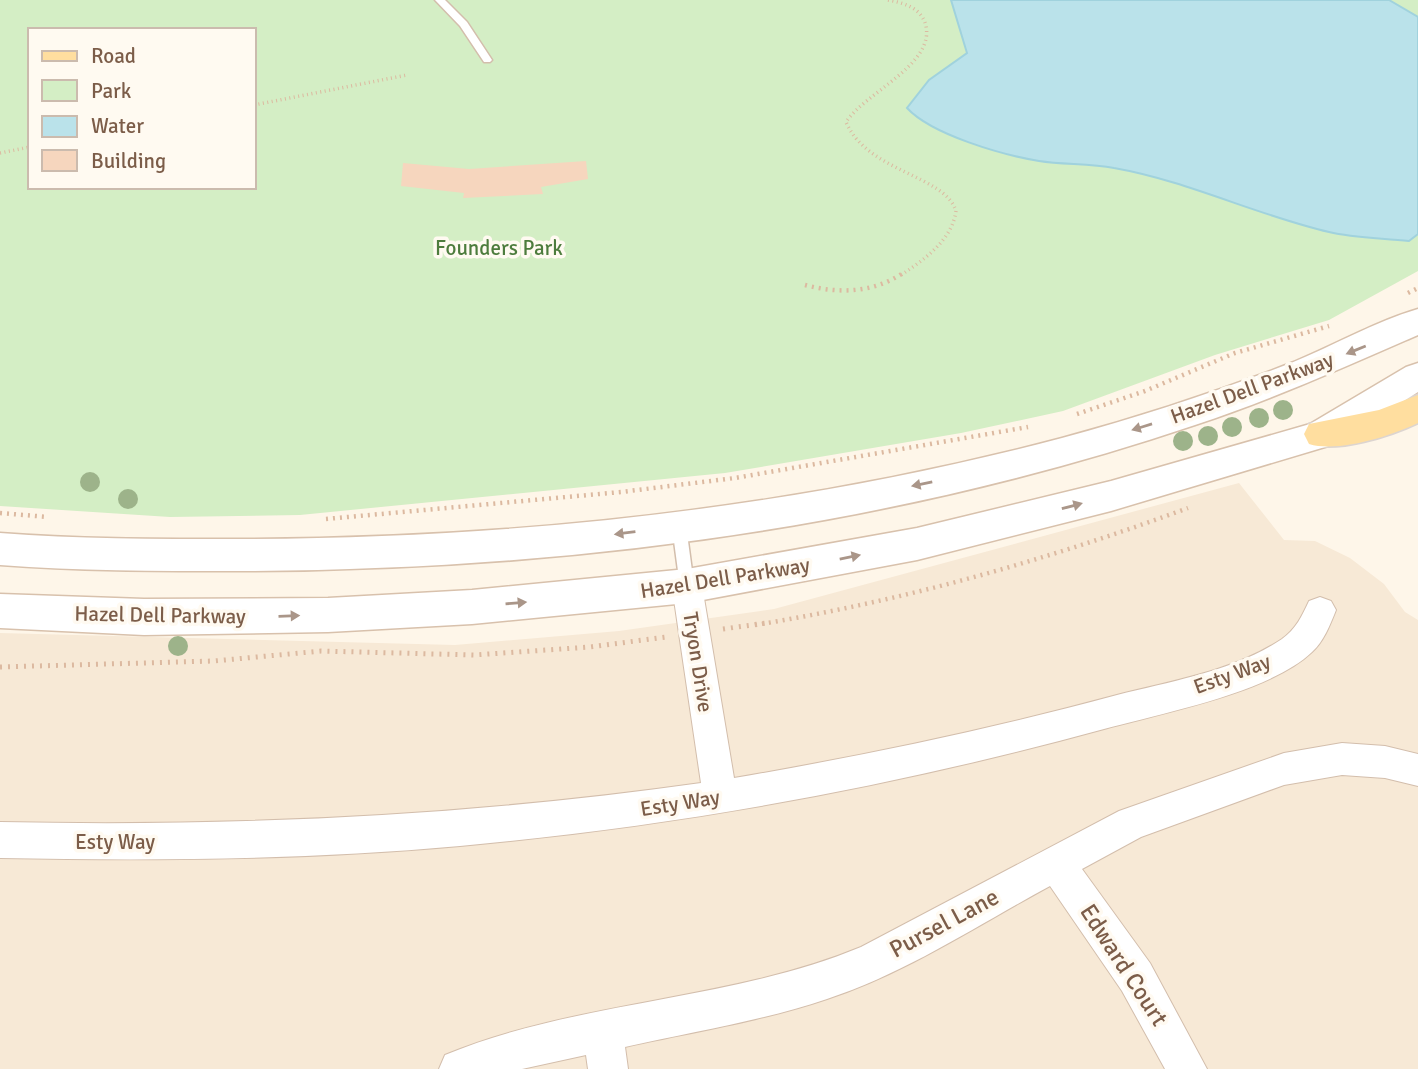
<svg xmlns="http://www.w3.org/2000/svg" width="1418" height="1069" font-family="Signika,sans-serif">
<rect width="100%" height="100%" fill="#fef6e9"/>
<!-- residential -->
<path fill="#f7e9d6" d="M1239,483L1284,540L1315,541L1350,558L1384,584L1405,612L1418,620V1069H0V633L455,645L619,631L774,609Z"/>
<!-- green -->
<path fill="#d4eec5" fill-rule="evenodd" d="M0,0H1418V271L1329,320L1215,355L1063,411L961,433L725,473L300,515L170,517L0,506ZM30,30H254V187H30Z"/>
<!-- water -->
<path fill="#bae2ea" stroke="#a0d2dd" stroke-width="2" d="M951,0H1389L1418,17V234L1409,241C1383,238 1354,238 1329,232C1256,215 1188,181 1114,168C1089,163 1064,165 1039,161C1003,155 932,135 907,108L929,80L967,53Z"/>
<!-- building -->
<path fill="#f6d6be" d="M586,161L588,179L541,187L543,194L463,198L464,193L401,186L403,163L469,169Z"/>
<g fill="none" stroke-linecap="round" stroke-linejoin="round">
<defs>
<path id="lane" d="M435,0H445L467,22L492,60L490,62H484L460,26Z
M679,520L684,522L686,526L694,586L692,590L687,592L682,590L680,586L672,526L674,522Z"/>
<path id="street" d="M687,573L698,577L702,586L734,778C863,756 991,729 1117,695C1172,681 1234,671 1282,639C1296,629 1302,616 1309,601L1320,597L1331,601L1336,610C1330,625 1324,641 1312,652C1269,693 1162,713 1104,729C893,787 678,826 460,846C307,860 153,861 0,858V822C235,827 467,816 701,783L672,586L676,577Z
M1342,743L1385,746L1418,754V786L1385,778L1342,775L1284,785L1141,837L1082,869L1150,963L1207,1069H1165L1122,991L1050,886C978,925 906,973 827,999C762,1021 692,1032 625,1047L628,1069H588L586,1055L522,1069H439L445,1055C578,1000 728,1002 861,947L1119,811L1284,753Z"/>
<path id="secondary" d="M1418,309V335C1345,367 1271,400 1195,425C887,529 557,571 233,571C156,571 77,571 0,565V533C77,539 155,539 233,539C511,539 793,509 1062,438C1139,417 1216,392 1291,363C1333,346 1374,322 1418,309Z
M1418,363V392L1335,444L1111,511L917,560L687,603L472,624L328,632L144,635L0,628V594L144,599L328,598L472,590L687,569L917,528L1111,481L1310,424L1406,367Z"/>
<path id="primary" d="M1418,395V423C1391,436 1338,453 1309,444L1304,434L1309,424L1379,410Z"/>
</defs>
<!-- lane casing -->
<use href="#lane" stroke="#d3beac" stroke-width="3"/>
<!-- street casing -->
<use href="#street" stroke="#d3beac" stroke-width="2"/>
<!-- secondary casing -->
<use href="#secondary" stroke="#d8c1ac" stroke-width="3"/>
<!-- primary casing -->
<use href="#primary" stroke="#ddd5d0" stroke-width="3"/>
<!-- path-far2 -->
<path stroke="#dcb9a0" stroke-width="3.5" stroke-dasharray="1 3.5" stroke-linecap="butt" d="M888,0C904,3 922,8 926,26C934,65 866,92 846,122C867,172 945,175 956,211C952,240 924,260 901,275
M254,105L407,75
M0,153L30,147"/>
<!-- path-far1 -->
<path stroke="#dcb9a0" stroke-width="4.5" stroke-dasharray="2 5" stroke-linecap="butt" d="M805,285C839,294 873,293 903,273
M1408,293L1418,288
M1077,414L1145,391L1235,353L1329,326
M0,513L48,517
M326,519L621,492L735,478L1028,427
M755,625C903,601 1047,560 1188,508"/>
<!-- path -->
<path stroke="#dcb9a0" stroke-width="5" stroke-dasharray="2 6" stroke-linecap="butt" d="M723,629L766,623
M0,667L214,661L321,651L474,655L590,647L666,637"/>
<!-- lane -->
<use href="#lane" fill="#fff" fill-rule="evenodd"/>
<!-- street -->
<use href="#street" fill="#fff" fill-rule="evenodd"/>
<!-- secondary -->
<use href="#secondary" fill="#fff" fill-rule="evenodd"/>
<!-- primary -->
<use href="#primary" fill="#ffde9f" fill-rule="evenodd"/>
</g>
<!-- trees -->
<g fill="#9db38a">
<circle cx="1283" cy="410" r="10"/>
<circle cx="1259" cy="418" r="10"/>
<circle cx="1232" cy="427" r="10"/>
<circle cx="1208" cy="436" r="10"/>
<circle cx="1183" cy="441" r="10"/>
<circle cx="90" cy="482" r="10"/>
<circle cx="128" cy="499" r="10"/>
<circle cx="178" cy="646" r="10"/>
</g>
<!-- one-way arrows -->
<defs><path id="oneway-solid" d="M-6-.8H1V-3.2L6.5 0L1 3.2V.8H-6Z" transform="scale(1.75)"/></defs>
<g fill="#aa9689">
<use href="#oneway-solid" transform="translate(1356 350) rotate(158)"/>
<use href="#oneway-solid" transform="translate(1142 427) rotate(163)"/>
<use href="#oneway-solid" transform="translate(922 484) rotate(168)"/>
<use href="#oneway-solid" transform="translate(1072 506) rotate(-15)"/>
<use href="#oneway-solid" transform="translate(625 533) rotate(173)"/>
<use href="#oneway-solid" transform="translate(850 557) rotate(-11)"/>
<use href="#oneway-solid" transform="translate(516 603) rotate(-5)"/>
<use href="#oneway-solid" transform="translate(289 616) rotate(-2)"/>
</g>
<g text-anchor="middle" stroke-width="7" stroke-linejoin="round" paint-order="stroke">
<!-- park labels -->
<g font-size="21" fill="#4d7c3d" stroke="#fffaf1">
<text x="499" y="255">Founders Park</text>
</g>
<!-- street labels -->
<g font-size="21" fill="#7c5d49" stroke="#fffaf1">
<text transform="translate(1252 388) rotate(-20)" y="7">Hazel Dell Parkway</text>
<text transform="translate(725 578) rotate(-9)" y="7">Hazel Dell Parkway</text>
<text transform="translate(160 615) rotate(1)" y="7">Hazel Dell Parkway</text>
<text transform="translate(698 662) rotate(81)" y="7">Tryon Drive</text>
<text transform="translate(1232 674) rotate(-20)" y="7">Esty Way</text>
<text transform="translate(680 803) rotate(-9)" y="7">Esty Way</text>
<text x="115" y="849">Esty Way</text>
</g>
<!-- near-street labels -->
<g font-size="24" fill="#7c5d49" stroke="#fffaf1">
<text transform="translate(944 923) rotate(-28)" y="8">Pursel Lane</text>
<text transform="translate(1124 965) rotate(57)" y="8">Edward Court</text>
</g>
</g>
<!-- legend -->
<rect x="28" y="28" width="228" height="161" fill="#fffaf1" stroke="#cbbbae" stroke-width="2"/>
<rect x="42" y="51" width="35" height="10" fill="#ffde9f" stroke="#cbbbae" stroke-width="2"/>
<text x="91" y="63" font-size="21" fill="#7c5d49">Road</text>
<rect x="42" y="80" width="35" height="21" fill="#d4eec5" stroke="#cbbbae" stroke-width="2"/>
<text x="91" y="98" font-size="21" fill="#7c5d49">Park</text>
<rect x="42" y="116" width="35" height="21" fill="#bae2ea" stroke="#cbbbae" stroke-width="2"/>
<text x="91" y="133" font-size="21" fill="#7c5d49">Water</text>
<rect x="42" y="150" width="35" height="21" fill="#f6d6be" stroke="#cbbbae" stroke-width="2"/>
<text x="91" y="168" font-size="21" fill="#7c5d49">Building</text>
</svg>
